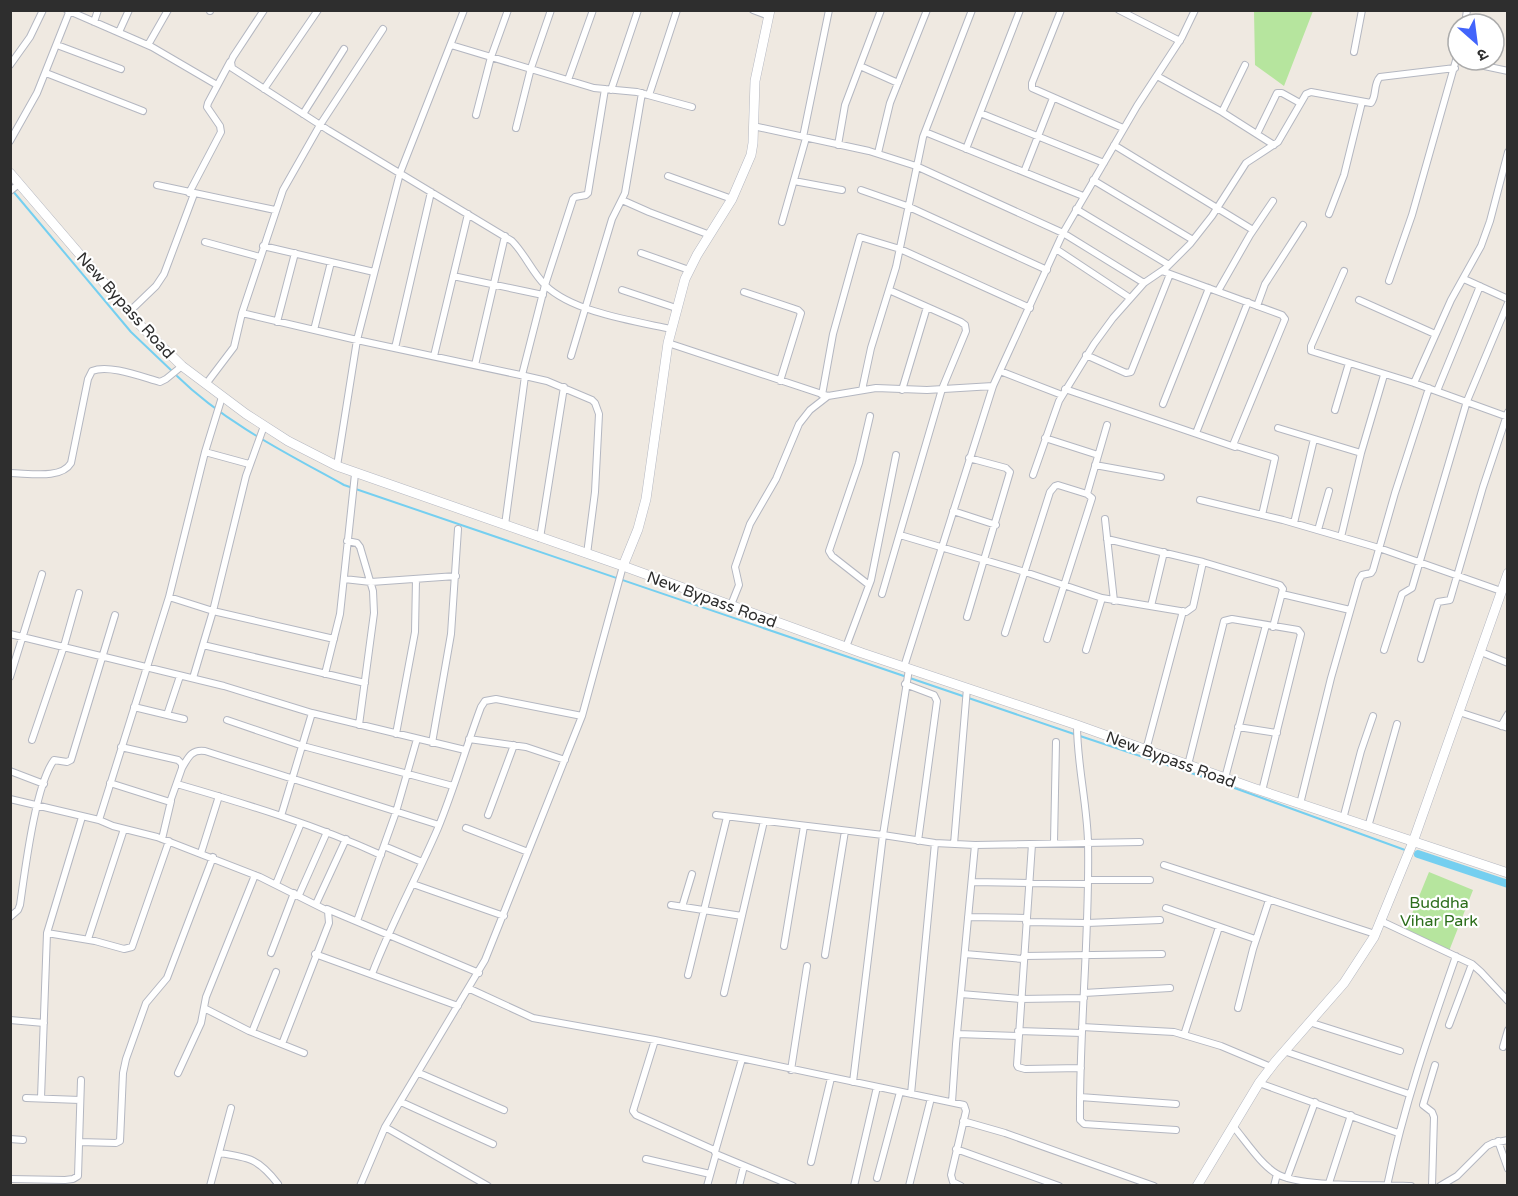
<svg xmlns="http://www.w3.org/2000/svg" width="1518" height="1196" font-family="'Varela Round','Noto Sans Devanagari',sans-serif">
<rect width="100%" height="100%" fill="#efe9e1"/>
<!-- green -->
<path fill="#b6e59e" d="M1254,11H1313L1284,86L1255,65Z
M1429,872L1473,890L1449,951L1404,933Z"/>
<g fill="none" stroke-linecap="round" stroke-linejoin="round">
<!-- stream -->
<path stroke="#75cff0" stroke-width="2" d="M12,190L131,332L173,372
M177,376C225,423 286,453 344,485L1074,734
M1080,736L1218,782L1405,850"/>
<!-- canal -->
<path stroke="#75cff0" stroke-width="8" d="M1418,854L1508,884"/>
<defs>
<path id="street" d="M67,10L152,47L217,85
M264,10L233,57L231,62L232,68L328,130L512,241C525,254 532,272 545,285C572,312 634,321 671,329
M753,10L769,16
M1061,10L1032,83V88L1123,128
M1119,10L1180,41
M210,11V10
M94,22L98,10
M1465,24L1467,10
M119,32L129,10
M57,45L121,69
M148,45L168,10
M451,45L594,88L637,92L692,107
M1354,52L1362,10
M1456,60L1508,71
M10,65L30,37L43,10
M860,66L898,83
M46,73L143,111
M1157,76L1222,112L1274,145
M568,80L593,10
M264,89L318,10
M611,90L638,10
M649,95L677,10
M1222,112L1245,65
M980,113L1104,163
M303,114L344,49
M476,115L491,57L508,10
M753,126L869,151L916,166L1063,233L1144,283
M516,128L531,68L551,10
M925,132L1083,196
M1257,134L1277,93H1282L1300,103
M803,137L829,10
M10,141L37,93L70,10
M838,145L845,105L881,10
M1114,145L1253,230
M966,149L1020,10
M878,153L890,103L927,10
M1024,172L1053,98
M668,176L732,199
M1093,180L1193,240
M794,181L842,190
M157,185L275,210
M861,190L907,206L1047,270
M10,191L19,184
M189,193L221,132L220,126L207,107L208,103L230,62
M622,200L649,212L710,235
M1076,209L1169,265
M1329,214L1344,175L1362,102
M782,222L806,138
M205,242L260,257
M263,246L374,272
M1056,249L1130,298
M641,253L689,270
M1162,271L1282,315L1285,319L1233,445L1275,458L1262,515
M1344,271L1311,346V351L1414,383L1508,417
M453,276L543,295
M1464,279L1508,299
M1389,281L1412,215L1458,53
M622,290L676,308
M1218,291L1250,235L1273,201
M744,292L798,310L801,313L780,381
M1359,300L1435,334
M1257,306L1265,284L1303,225
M129,312L156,286L164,274L194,194
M242,313L357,340L525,376L547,381L592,400L595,403L599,414L595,492L587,554
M277,322L295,253
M314,330L331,262
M668,343L828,396L876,388L927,390L993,386
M395,348L431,192
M1086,355L1126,373L1131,372L1170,274
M434,356L468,214
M571,356L612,219L625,193L642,93
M475,365L505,236
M1000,371L1062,395
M522,375L545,285L573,199L575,197L586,195L588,193L605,89
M1414,383L1451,300L1481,246L1490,221L1508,152
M206,384L234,347L242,313L283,190L320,125L383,29
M1065,389L1235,447
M862,390L871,348L896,267L923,137L972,10
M902,390L927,307
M1437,391L1480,286
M822,395L833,334L860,237L900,249L1030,308
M1163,404L1209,288
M1335,410L1349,363
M1278,428L1361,453
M1196,433L1248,302
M1045,438L1098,455
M205,452L249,464
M1095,465L1161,477
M337,466L357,340L400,173L464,10
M10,473C28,473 61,480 71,463L88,379L92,371C109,364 142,377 160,382L166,379L182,366
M1033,475L1059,401L1094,344L1113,318L1144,283L1166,268L1190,244L1212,216L1246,163L1278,142L1306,94L1311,92L1371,103C1377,96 1373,84 1380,77L1455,68
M1087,494L1107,425
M1200,500L1283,520L1379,548L1501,591
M953,511L996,525
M1105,519L1114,601
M1294,523L1314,439
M505,525L525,376
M1318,530L1329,491
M900,535L1025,572L1102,598L1186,612L1193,607L1203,562
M1341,537L1361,453L1384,375
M540,538L564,387
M1107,539L1203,562L1280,585L1283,589L1273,627
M347,541L357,543L360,547L373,591L374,613L359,725
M344,579L371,582L456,576
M869,585L832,556L829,551L859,463L870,416
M882,594L942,389L966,331L965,325L961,322L889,290
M1282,594L1350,610
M169,597L213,611L334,639
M731,605L739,585L735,567L750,524L776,479L799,424L810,410L828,396
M1151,606L1164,552
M967,617L1010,472L1006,468L969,458
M1005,633L1050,492L1055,486L1058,485L1087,494L1092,498L1047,639
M10,634L224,686L312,713L465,750
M203,645L365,683
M846,647L871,580L896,455
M1086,650L1102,598
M1384,650L1402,594L1412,588L1467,401L1508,303
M1481,652L1508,663
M1421,659L1438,602L1450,600L1483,487L1508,412
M904,667L993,386L1063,233L1137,106L1182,37L1195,10
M325,674L340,614L355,474
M10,677L42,574
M193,678L213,611L246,476L264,426
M905,684L934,695L937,701L918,841
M134,707L184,719
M1459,712L1508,728
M167,715L180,676
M227,720L303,746L453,786
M1077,725C1077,764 1087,803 1088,842C1090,935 1079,1028 1080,1120L1084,1124L1176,1130
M1501,726L1508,714
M1238,727L1277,733
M396,734L415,632L416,579
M469,739L526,747L565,760
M32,740L64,646L79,593
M432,743L451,634L458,529
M1146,750L1183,611
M1188,765L1224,621L1232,619L1298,630L1301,634L1262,791
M182,768C188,758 191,749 205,751L439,825
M10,771L44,784
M1225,778L1266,625
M110,783L170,802L182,768V764L178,760L121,747
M177,784C246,804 316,825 381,855
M10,799L99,820L113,826L157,837L260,877L328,911L329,923L282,1044
M1300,804L1331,678L1359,580L1362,575L1371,573L1373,570L1395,493L1429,388
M488,815L514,745
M716,815L883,835L935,843L975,845L1140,842
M281,816L312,713
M1343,819L1361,751L1373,716
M99,820L169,597L205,452L222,397
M1368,827L1397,724
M466,828L528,852
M162,839L171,801
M1054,843L1056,742
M954,844L967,688
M1032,844L1017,1065L1018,1067L1025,1069L1081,1068
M384,846L422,862
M201,853L219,796
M1164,865L1375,934
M1088,880H1150
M972,882L1088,884
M276,884L301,823
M413,884L504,916
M299,895L327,832
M316,904L346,839
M671,905L742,916
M682,907L692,874
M1166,908L1255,939
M327,909L479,973
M10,917L18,910L20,905C25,871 35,786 54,760L67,762L71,760L115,615
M968,917L1027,918
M357,921L396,812L417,739
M1381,921L1472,964L1481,972L1508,1001
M1026,922L1087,923L1160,920
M47,933L95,941L124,949L132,947L169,841
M88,939L124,829
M784,946L804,826
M271,953L294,893
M315,954L458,1006
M965,954L1023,959
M825,955L845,831
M1024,956L1162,954
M372,974C391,924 417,877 438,828C454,789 466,747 481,707L485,701L496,699L582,716
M688,975L727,817
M470,989L533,1018L655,1040L964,1105L966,1111L951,1175L953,1182L961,1186
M724,993L764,821
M1084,993L1170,988
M961,994L1020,999L1084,998
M204,1008L249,1031L304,1053
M1238,1008L1253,949L1269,900
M10,1020L44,1023
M1309,1022L1400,1051
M1449,1025L1472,964
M1082,1027L1174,1032L1221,1046L1271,1067
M1018,1031L1082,1033
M252,1032L276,972
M957,1034L1018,1036
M1184,1035L1219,927
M655,1040L633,1111L636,1115L714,1150L716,1154L707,1186
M1503,1047L1508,1030
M1284,1051L1409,1094
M791,1070L807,966
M178,1073L201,1023L206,997L255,875
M419,1073L504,1110
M853,1082L883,835L909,669
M1259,1083L1398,1133
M911,1094L935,843
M1080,1097L1176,1104
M26,1098L80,1100
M41,1098L47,933L82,817
M401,1102L493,1144
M952,1102L956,1044L975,845
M963,1121L1005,1133L1154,1186
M1233,1126C1245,1140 1261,1165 1277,1174C1302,1188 1380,1184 1411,1186
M385,1127L488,1186
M10,1139L23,1140
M1498,1141L1508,1169
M79,1142L116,1143L120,1141L123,1073L126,1059L146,1003L167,978L213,857
M956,1149L1059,1186
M715,1152L742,1059
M219,1153C249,1157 259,1159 278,1184
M716,1154L793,1186
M646,1159L710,1174
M811,1162L831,1078
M877,1178L900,1092
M1287,1178L1315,1102
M10,1179L65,1180L73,1179L78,1176L81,1080
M1329,1183L1351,1115
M210,1186L231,1108
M360,1186L385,1127L485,960L582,716L623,566
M739,1186L744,1166
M854,1186L877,1087
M909,1186L931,1098
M1274,1186L1277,1174
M1387,1186C1404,1105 1429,1033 1456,956
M1432,1186L1434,1117L1432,1112L1423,1105L1435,1065
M1440,1186L1457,1176L1487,1146L1493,1143L1508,1140"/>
<path id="secondary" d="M10,173L141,326L182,366L246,414L288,441L337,466L623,566L862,653L1077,725L1253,788L1508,873
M623,566L638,529L646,499L668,343L685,279L697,255L732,199L751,155L753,143L755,81L770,10
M1197,1186L1259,1083L1275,1062L1344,983L1374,937L1413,842L1508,573"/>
</defs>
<!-- street casing -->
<use href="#street" stroke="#b4b7c1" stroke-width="8"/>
<!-- secondary casing -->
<use href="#secondary" stroke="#b4b7c1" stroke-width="10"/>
<!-- street -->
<use href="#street" stroke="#fff" stroke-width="6"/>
<!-- secondary -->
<use href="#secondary" stroke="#fff" stroke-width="9"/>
</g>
<g text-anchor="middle" stroke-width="4.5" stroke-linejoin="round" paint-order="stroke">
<!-- street labels -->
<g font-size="16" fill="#2e2e2e" stroke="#fff">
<text transform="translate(126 305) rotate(48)" y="6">New Bypass Road</text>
<text transform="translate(712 599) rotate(20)" y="6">New Bypass Road</text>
<text transform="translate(1171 759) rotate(20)" y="6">New Bypass Road</text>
</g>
<!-- park labels -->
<g font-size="16" fill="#2c6e1b" stroke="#fff">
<text x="1439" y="908">Buddha<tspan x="1439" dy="18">Vihar Park</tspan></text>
</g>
</g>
<!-- border -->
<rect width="1518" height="1196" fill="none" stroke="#2e2e2e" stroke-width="24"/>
<!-- north arrow -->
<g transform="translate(1476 42) rotate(152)"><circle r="28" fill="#ffffff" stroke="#ababab" stroke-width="1.5"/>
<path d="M0-4.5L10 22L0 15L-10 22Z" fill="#4264fb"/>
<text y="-9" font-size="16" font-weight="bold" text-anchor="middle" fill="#2e2e2e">उ</text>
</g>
</svg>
